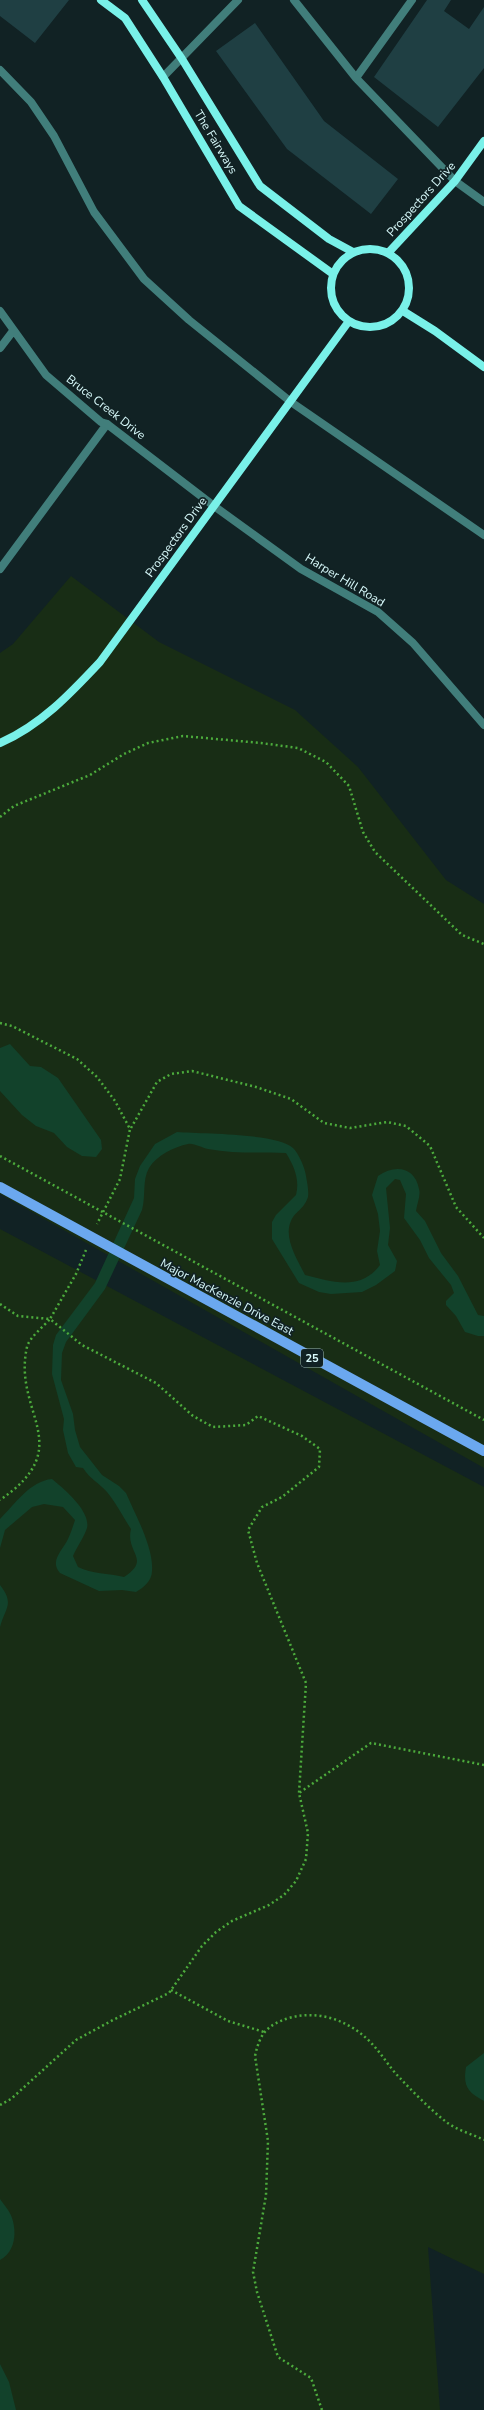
<svg xmlns="http://www.w3.org/2000/svg" width="484" height="2410" font-family="'Nunito Sans',sans-serif">
<rect width="100%" height="100%" fill="#112224"/>
<!-- green -->
<path fill="#182d15" d="M71,576L159,642L295,710L358,767L446,880L484,904V1468L0,1194V653L13,644Z
M0,1229L484,1487V2274L428,2247L440,2410H0Z"/>
<!-- water -->
<path fill="#12422b" d="M10,1044L30,1066L41,1067L58,1078L101,1140L102,1149L96,1157L82,1156L67,1147L54,1133L36,1126L22,1115L0,1091V1048Z
M177,1132C201,1134 278,1133 293,1148C299,1154 305,1168 306,1176C307,1182 309,1191 308,1197C303,1211 295,1211 291,1221C283,1238 298,1261 305,1275C332,1282 361,1291 380,1265L377,1251L380,1231L378,1214L372,1195L378,1176C395,1164 415,1167 419,1189C421,1195 417,1204 416,1211L425,1221L441,1253L458,1276L478,1315L484,1316V1336H478L465,1332L456,1316L446,1305V1301L454,1293L451,1285L429,1258L420,1240L404,1218L406,1194L400,1180L395,1179L386,1188L390,1228L388,1245L397,1261L395,1271L376,1285L362,1292L331,1294L319,1292L299,1283L272,1239V1222L276,1215L296,1195C300,1179 294,1166 286,1153C260,1152 234,1154 208,1149C202,1148 194,1143 188,1144C174,1147 157,1155 149,1168C142,1180 146,1196 142,1210L105,1289L66,1342L62,1353L61,1380L73,1414L75,1430L80,1447L102,1475L119,1486L126,1493C135,1514 154,1548 152,1571C152,1581 143,1588 136,1592L122,1590L99,1591L60,1573C49,1561 63,1550 68,1539C71,1533 73,1526 75,1520L63,1507L44,1504L32,1507L5,1530L0,1548V1519C15,1504 30,1481 52,1479C63,1488 91,1511 87,1528C84,1537 77,1547 73,1556L78,1567C92,1574 108,1573 124,1577C152,1559 125,1553 131,1529C123,1517 117,1504 107,1492C99,1483 90,1479 83,1468L76,1467L68,1453L63,1430L64,1419L52,1374L53,1345L56,1335L95,1283L134,1198L135,1179L140,1166L155,1144Z
M0,1585C15,1604 5,1608 0,1627Z
M484,2053V2101C467,2092 463,2086 466,2067Z
M0,2199C4,2205 10,2211 12,2218C17,2233 15,2252 0,2260Z
M0,2364L9,2382L16,2410H0Z"/>
<!-- building -->
<path fill="#1f3f43" d="M0,0H69L35,43L0,16Z
M427,0H451L444,11L469,29L484,7V68L438,127L374,77Z
M255,23L324,121L398,179L371,214L287,149L216,51Z"/>
<g fill="none" stroke-linecap="round" stroke-linejoin="round">
<!-- path -->
<path stroke="#4cab3c" stroke-width="2.5" stroke-dasharray="2 3" stroke-linecap="butt" d="M0,817L14,806L90,775L124,754L148,743L183,736L261,743L298,748L326,762L349,786L363,832L375,852L462,935L484,944
M0,1023L12,1026L77,1059L97,1077L115,1101L130,1129L120,1179L97,1224
M131,1128L157,1082L171,1074L192,1071L256,1087L291,1099L324,1123L350,1128L387,1122L406,1126L430,1146L456,1207L484,1238
M0,1156L484,1420
M86,1250L76,1274L50,1319L82,1345L156,1383L193,1416L213,1427L246,1425L258,1416L302,1436L320,1449L319,1467L282,1497L262,1507L248,1530L257,1563L306,1683L299,1793
M0,1304L18,1316L50,1319C44,1326 29,1338 27,1347C12,1413 79,1446 0,1500
M171,1990L228,2021L264,2032
M0,2105L11,2099L76,2040L113,2020L169,1993L202,1946L216,1932L232,1921L269,1905L284,1895L296,1881L306,1859L308,1833L299,1793L371,1743L484,1765
M322,2410L311,2378L278,2357L257,2292L253,2272L266,2195L268,2141L255,2056C260,2033 267,2025 289,2018C321,2009 353,2022 374,2046C383,2056 390,2068 399,2077C413,2092 429,2108 445,2121C456,2130 472,2134 484,2140"/>
<!-- lane -->
<path stroke="#417e7b" stroke-width="8" d="M294,0L356,78L455,181L484,202
M0,70L31,102L54,136L94,212L144,279L189,320L291,402L484,535
M356,78L412,0
M0,569L107,424"/>
<!-- street -->
<path stroke="#417e7b" stroke-width="8" d="M163,77L238,0
M0,311L46,375L101,422L107,424L214,506L301,569L378,612L413,643L484,725
M0,348L13,331"/>
<!-- secondary -->
<path stroke="#79f1e9" stroke-width="8" d="M101,0L125,18L163,77L239,206L333,274
M142,0L182,59L260,186L329,239L353,252
M331 288a39 39 0 1 1 78 0a39 39 0 1 1-78 0Z
M389,252L455,181L484,141
M403,311L435,331L484,367
M0,743C41,725 70,694 100,662L349,321"/>
<!-- primary -->
<path stroke="#6ba8ef" stroke-width="10" d="M0,1187L484,1451"/>
</g>
<g text-anchor="middle" stroke-width="3.5" stroke-linejoin="round" paint-order="stroke">
<!-- shield labels -->
<rect fill="#112224" stroke="#9cb9ba" stroke-width="1" x="301" y="1349" width="22" height="18" rx="3"/>
<g font-size="11" font-weight="bold" fill="#d8fafb">
<text x="312" y="1362">25</text>
</g>
<!-- street labels -->
<g font-size="12" fill="#d8fafb" stroke="#112224">
<text transform="translate(216 142) rotate(59)" y="4">The Fairways</text>
<text transform="translate(421 199) rotate(-48)" y="4">Prospectors Drive</text>
<text transform="translate(106 407) rotate(38)" y="4">Bruce Creek Drive</text>
<text transform="translate(176 537) rotate(-54)" y="4">Prospectors Drive</text>
<text transform="translate(345 580) rotate(31)" y="4">Harper Hill Road</text>
<text transform="translate(227 1297) rotate(28)" y="4">Major MacKenzie Drive East</text>
</g>
</g>
</svg>
